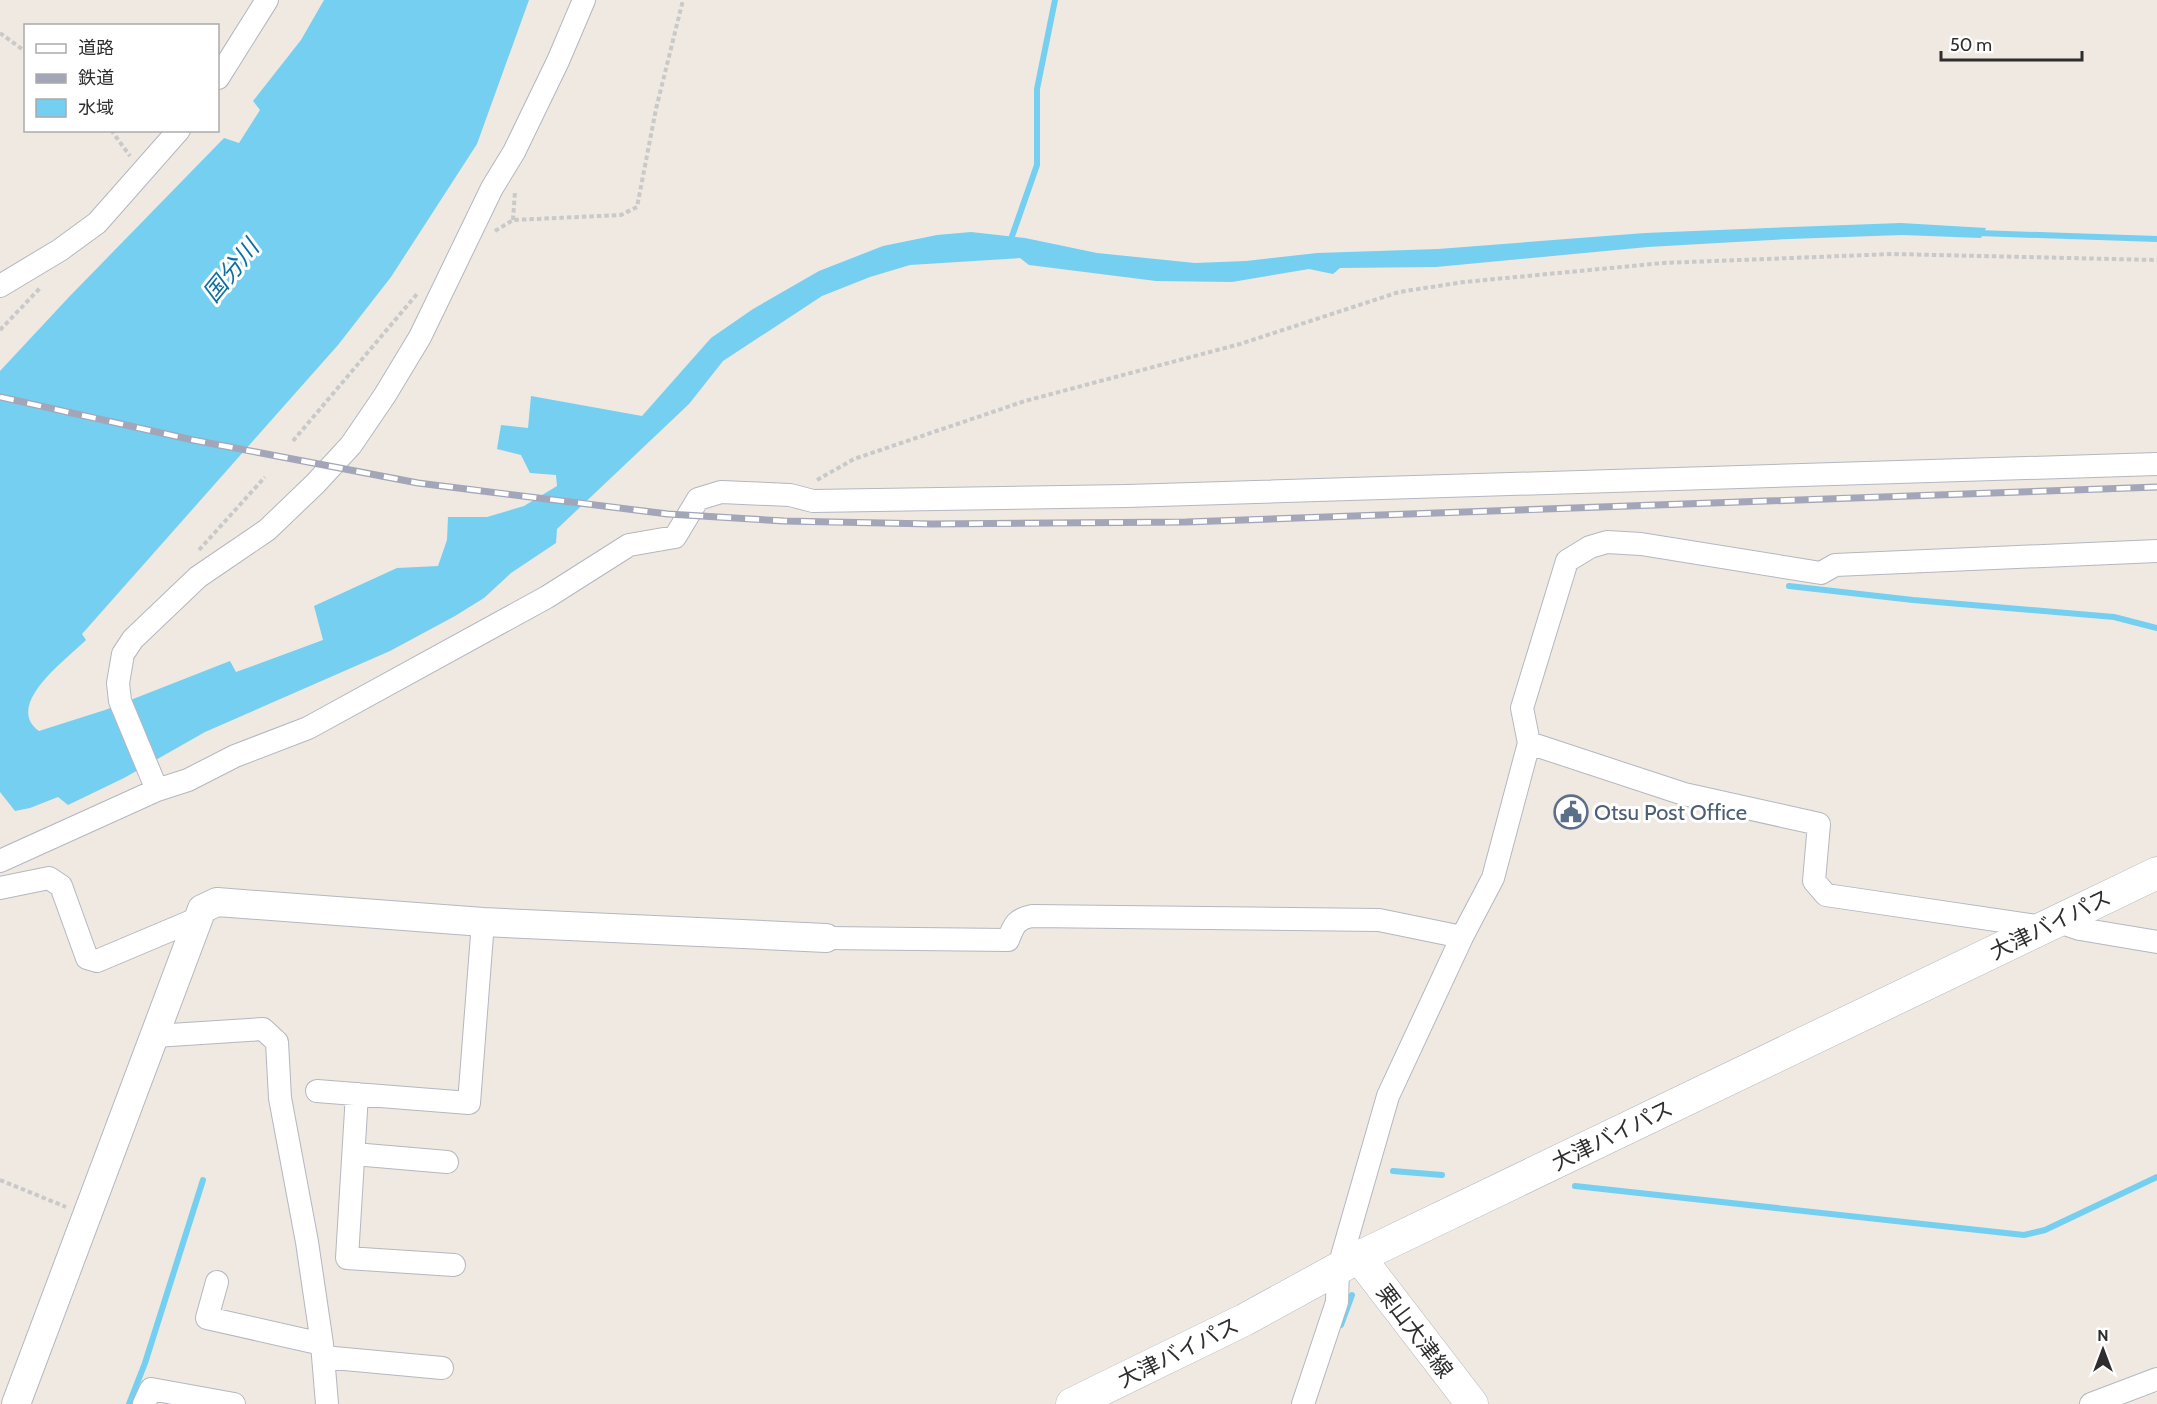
<svg xmlns="http://www.w3.org/2000/svg" width="2157" height="1404" font-family="Cabin,'Noto Sans JP',sans-serif">
<rect width="100%" height="100%" fill="#efe9e1"/>
<!-- water -->
<path fill="#75cff0" d="M324,0H529L477,144L391,277L338,345L82,634L86,640C67,659 3,705 39,731L105,710L230,661L236,672L323,640L314,606L397,568L438,566L447,540L448,517H487L524,506L557,486L556,475L530,473L521,455L497,449L501,425L528,428L531,396L642,416L711,338L753,309L819,271L883,246L937,235L971,232L1025,238L1097,253L1195,263L1246,261L1317,253L1438,249L1645,233L1792,227L1901,223L1986,228L1981,238L1902,235L1789,239L1648,247L1436,267L1340,268L1333,274L1309,269L1232,282L1156,281L1029,265L1020,258L910,265L870,277L822,296L723,361L689,404L557,529L556,543L511,573L484,598L455,616L390,651L205,732L124,778L68,805L58,797L30,808L15,811L0,792V371L69,297L224,138L239,143L260,110L253,101L301,40Z"/>
<g fill="none" stroke-linecap="round" stroke-linejoin="round">
<!-- stream -->
<path stroke="#75cff0" stroke-width="6" d="M1978,233L2157,239
M1010,242L1037,165V89L1055,0
M1789,586L1913,600L2114,617L2157,628
M1393,1171L1442,1175
M1575,1186L2024,1235L2045,1230L2157,1177
M1341,1325L1352,1295
M129,1404L145,1363L203,1180"/>
<defs>
<path id="minor" d="M218,78L267,0
M0,286L60,250L97,223L179,130
M1529,743L1684,794L1819,824L1814,881L1826,895L2043,927
M157,790L120,701L118,683L123,654L133,639L198,577L267,530L315,484L351,445L385,395L420,337L492,188L514,152L558,61L584,0
M0,861L157,790L188,780L235,756L308,728L547,597L629,545L675,537L698,499L721,492L790,495L813,501L1127,496L2157,464
M0,888L49,878L61,886L87,958L97,961L199,918
M2056,921L2080,929L2157,942
M826,938L1008,940C1014,925 1016,919 1032,916L1379,920L1462,937
M155,1036L263,1029L277,1042L280,1098L307,1242L322,1344L327,1404
M317,1091L469,1103L483,922
M357,1094L347,1258L454,1265
M354,1154L447,1162
M217,1282L207,1318L322,1344
M323,1357L442,1368
M144,1404L151,1389L234,1404
M1303,1404L1337,1302L1338,1270L1388,1096L1462,937L1493,878L1529,743L1522,708L1567,561L1590,547L1607,542L1641,544L1821,573L1835,565L2157,551
M2091,1404L2157,1379"/>
<path id="tertiary" d="M16,1404L202,909L217,902L483,922L826,938"/>
<path id="secondary" d="M1359,1257L1472,1404
M1072,1404L1244,1320L1359,1257L2157,873"/>
</defs>
<!-- minor casing -->
<use href="#minor" stroke="#b4b7c1" stroke-width="24"/>
<!-- tertiary casing -->
<use href="#tertiary" stroke="#b4b7c1" stroke-width="30"/>
<!-- secondary casing -->
<use href="#secondary" stroke="#b4b7c1" stroke-width="33"/>
<!-- path -->
<path stroke="#c9c9c9" stroke-width="4" stroke-dasharray="4.5 3" stroke-linecap="butt" d="M0,33L26,52
M111,130L130,156
M513,220L515,191
M495,231L513,220L621,215L637,207L656,109L683,0
M0,330L41,287
M293,441L417,294
M817,480L854,459L1025,401L1240,344L1399,292L1464,282L1663,263L1893,254L2157,260
M199,550L265,477
M0,1180L66,1207"/>
<!-- minor -->
<use href="#minor" stroke="#fff" stroke-width="22"/>
<!-- tertiary -->
<use href="#tertiary" stroke="#fff" stroke-width="28"/>
<!-- secondary -->
<use href="#secondary" stroke="#fff" stroke-width="32"/>
<defs>
<path id="rail" d="M0,397L193,440L418,483L668,514L784,521L932,524L1186,522L2157,487"/>
</defs>
<!-- rail casing -->
<use href="#rail" stroke="#a3a6b8" stroke-width="7"/>
<!-- rail -->
<use href="#rail" stroke="#fff" stroke-width="4.5" stroke-dasharray="14" stroke-linecap="butt"/>
</g>
<!-- icons -->
<defs>
<symbol id="civic-ring" viewBox="-11 -11 22 22"><circle r="9.5" fill="#fff" stroke="#5c6f8a" stroke-width="1.5"/><path d="M-.6-6.5H3V-4.5H.6V-3L4-1V1h2V6H-6V1h2V-1L-.6-3ZM-1.2 2.5V6h2.4V2.5Z" fill="#5c6f8a"/></symbol>
</defs>
<g fill-rule="evenodd">
<use href="#civic-ring" x="1552" y="793" width="38" height="38"/>
</g>
<g text-anchor="middle" stroke-width="6" stroke-linejoin="round" paint-order="stroke">
<!-- service labels -->
<g font-size="22" fill="#4e5e75" stroke="#fff" text-anchor="start">
<text x="1594" y="820">Otsu Post Office</text>
</g>
<!-- street labels -->
<g font-size="22" fill="#2e2e2e" stroke="#fff">
<text transform="translate(2050 924) rotate(-26)" y="8">大津バイパス</text>
<text transform="translate(1612 1135) rotate(-26)" y="8">大津バイパス</text>
<text transform="translate(1415 1331) rotate(53)" y="8">栗山大津線</text>
<text transform="translate(1178 1352) rotate(-26)" y="8">大津バイパス</text>
</g>
<!-- water labels -->
<g font-size="24" font-style="italic" fill="#0d6fa3" stroke="#fff">
<text transform="translate(231 271) rotate(-51)" y="8">国分川</text>
</g>
</g>
<!-- legend -->
<rect x="24" y="24" width="195" height="108" fill="#ffffff" stroke="#ababab" stroke-width="1.5"/>
<rect x="36" y="44" width="30" height="9" fill="#ffffff" stroke="#ababab" stroke-width="1.5"/>
<text x="78" y="54" font-size="18" fill="#2e2e2e">道路</text>
<rect x="36" y="74" width="30" height="9" fill="#a3a6b8" stroke="#ababab" stroke-width="1.5"/>
<text x="78" y="84" font-size="18" fill="#2e2e2e">鉄道</text>
<rect x="36" y="99" width="30" height="18" fill="#75cff0" stroke="#ababab" stroke-width="1.5"/>
<text x="78" y="114" font-size="18" fill="#2e2e2e">水域</text>
<!-- north arrow -->
<g transform="translate(2103 1350)" stroke="#ffffff" stroke-width="4.5" paint-order="stroke">
<path d="M0-4.5L10 22L0 15L-10 22Z" fill="#2e2e2e"/>
<text y="-9" font-size="16" font-weight="bold" text-anchor="middle" fill="#2e2e2e">N</text>
</g>
<!-- scale -->
<path d="M1941 51v9h141v-9" fill="none" stroke="#2e2e2e" stroke-width="3"/>
<text x="1950" y="51" font-size="18" fill="#2e2e2e" stroke="#ffffff" stroke-width="4.5" paint-order="stroke">50 m</text>
</svg>
